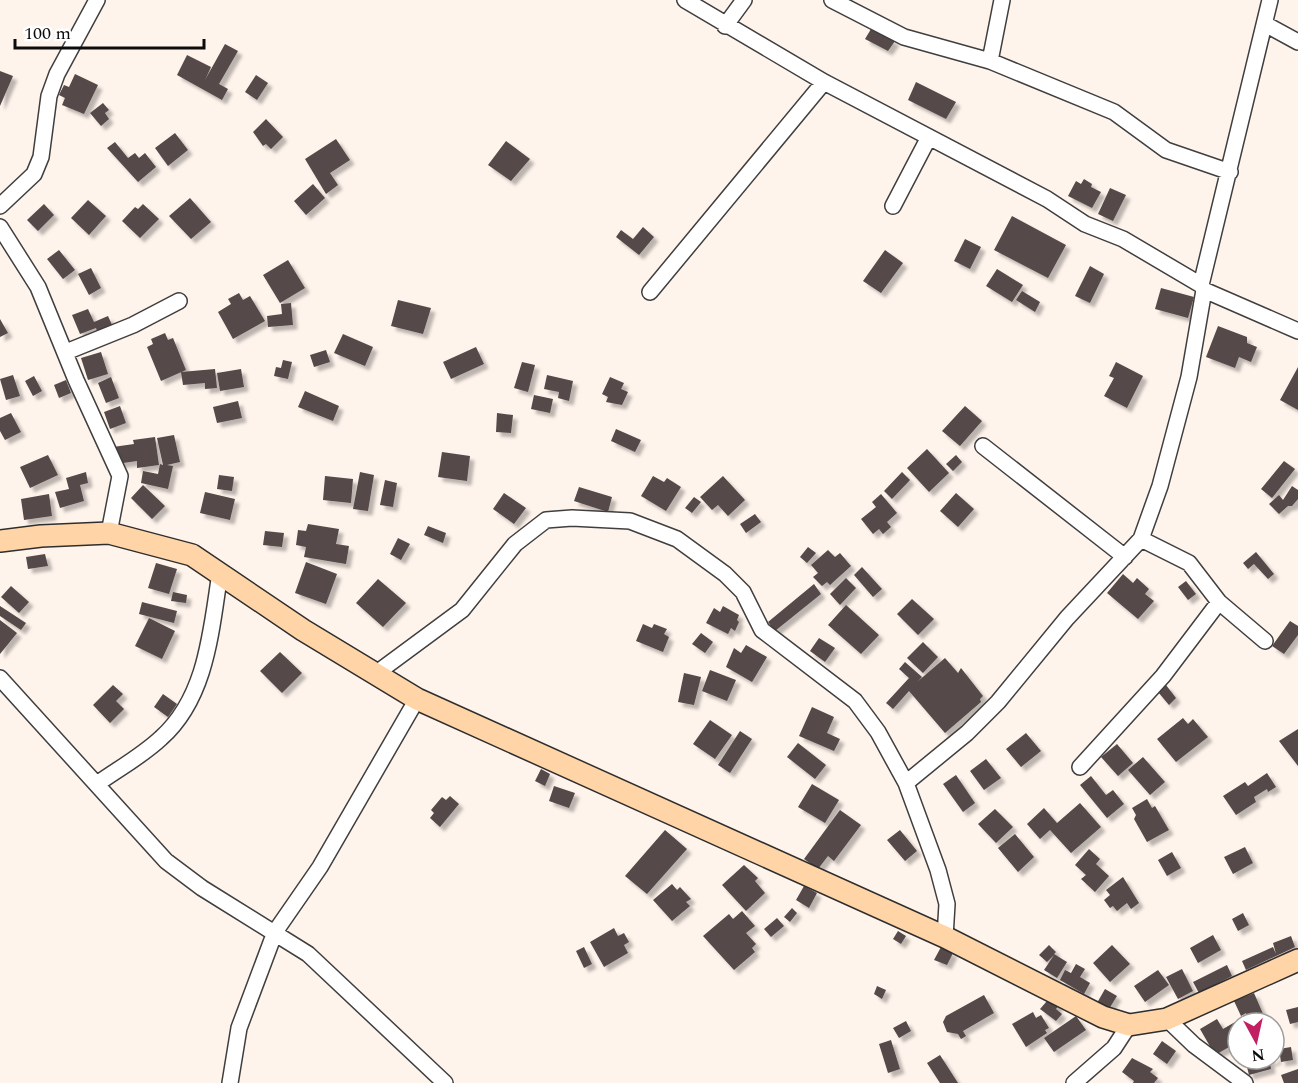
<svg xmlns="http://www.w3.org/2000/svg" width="1298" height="1083" font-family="Spectral,serif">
<defs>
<filter id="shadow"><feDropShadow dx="4.5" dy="4.5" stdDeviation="1.5" flood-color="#0004"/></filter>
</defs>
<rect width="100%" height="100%" fill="#fff4ec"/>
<!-- building -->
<path fill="#554948" filter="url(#shadow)" d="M871,29L895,41L888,51L865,39Z
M225,44L238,51L219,84L228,89L222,100L177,75L187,55L211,67L205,80Z
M0,71L13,76L0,106Z
M75,74L98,85L84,114L62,105L65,98L59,95L64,85L69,87Z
M256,75L268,83L257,100L245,92Z
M916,82L956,102L946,119L908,100Z
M103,103L109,110L105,113L109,119L101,126L90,113Z
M266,119L283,137L271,149L266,144L263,146L253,132Z
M175,133L188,150L168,166L155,148Z
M336,139L350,160L330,173L338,185L326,194L305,159Z
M506,141L530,159L511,181L488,165Z
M115,142L128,158L135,153L139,158L145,153L156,167L138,182L107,148Z
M1084,179L1092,184L1091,187L1101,192L1092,208L1068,196L1076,181L1081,184Z
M313,184L325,198L306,215L294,201Z
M1110,188L1126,195L1113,221L1098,214Z
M190,198L211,222L191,239L169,216Z
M88,200L106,216L89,235L71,218Z
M44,204L54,215L38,231L27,220Z
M143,204L159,219L140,238L122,221L135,207L138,209Z
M1012,216L1066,245L1048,278L994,250Z
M643,227L654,237L639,255L616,237L621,230L633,239Z
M965,239L981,247L970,269L954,261Z
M59,250L75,270L63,279L47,259Z
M885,250L903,263L881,293L863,281Z
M288,260L305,288L280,303L263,275Z
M1090,266L1104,274L1090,303L1075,296Z
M91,268L101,288L89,295L78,274Z
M997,269L1023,285L1012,302L986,286Z
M1161,288L1194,297L1188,318L1155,309Z
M1022,291L1040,302L1035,312L1016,300Z
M239,293L243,300L250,296L265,321L233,339L218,312L231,304L228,299Z
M398,300L431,308L423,334L391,326Z
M291,303L293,325L268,327L267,316L282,314L281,304Z
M88,309L94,322L108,316L113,327L98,334L96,328L80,334L72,315Z
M0,319L8,333L0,337Z
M1218,326L1247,337V343L1257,347L1251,362L1239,357L1235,368L1206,357Z
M165,333L168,340L173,338L186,370L161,381L147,347L153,344L151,339Z
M343,334L373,347L365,366L334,353Z
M476,347L484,364L451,379L443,362Z
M326,350L330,362L314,367L310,355Z
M101,352L108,374L88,380L81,358Z
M283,360L292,362L288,379L274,376L276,367L281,368Z
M522,362L535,365L528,392L514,388Z
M1116,362L1143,376L1127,408L1104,396L1114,378L1109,376Z
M1298,367V410L1280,400Z
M215,369L217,388L205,389V383L183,385L181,372Z
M241,369L244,387L220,391L217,373Z
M13,375L20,396L6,400L0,379Z
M547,375L573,381L569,401L558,398L559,392L544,389Z
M34,376L42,391L33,396L25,381Z
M111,377L119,398L106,403L98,383Z
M610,377L624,383L621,389L628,392L622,405L606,402L608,397L602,394Z
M66,380L71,393L59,398L54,385Z
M305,391L339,406L333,421L298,407Z
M534,395L553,399L550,413L531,409Z
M238,401L242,418L217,423L213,407Z
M120,406L126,423L110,429L104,412Z
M965,406L982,421L960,446L942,431Z
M11,413L21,432L5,440L0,431V418Z
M497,413L513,415L511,433L496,432Z
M616,429L641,440L635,452L611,441Z
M174,435L180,462L167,465L173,466L168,489L141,483L143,471L158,474L160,464L163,465L157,438Z
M155,437L159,465L137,468V461L116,464L113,447L134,444L133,440Z
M927,449L949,473L929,492L907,468Z
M442,452L470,456L467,481L438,477Z
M48,455L58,475L30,488L20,467Z
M956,455L962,462L953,471L946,464Z
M1284,461L1295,469L1272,498L1261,489Z
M86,472L88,483L80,485L84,501L60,508L55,492L69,489L66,478Z
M360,472L374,475L368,511L353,509Z
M902,472L910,480L892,499L884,491Z
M219,475L234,477L232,491L217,489Z
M325,476L353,479L351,503L323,500Z
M653,476L664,482L667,478L681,487L666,511L641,496Z
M723,476L745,500L728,516L718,505L712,510L700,497Z
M385,480L397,483L393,507L380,505Z
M143,485L165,506L152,519L131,498Z
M1292,486L1298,490V499L1292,506H1288L1279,514L1269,504L1279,495L1283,500Z
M579,487L612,497L608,512L574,501Z
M205,492L235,499L230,520L200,513Z
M504,493L526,508L514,524L493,509Z
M956,493L974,509L958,527L940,511Z
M49,494L52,516L24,520L21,499Z
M881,494L897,513L887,522L891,527L883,534L879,529L873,534L861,519L876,507L872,502Z
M694,497L701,502L692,513L685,508Z
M755,514L761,522L746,533L740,524Z
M308,524L339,529L336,544L349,546L346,564L304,557L306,547L296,545L298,530L306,531Z
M428,526L446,533L443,543L424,535Z
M265,531L284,533L282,547L263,545Z
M398,538L410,544L401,560L390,554Z
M808,547L816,553L807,563L800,557Z
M828,550L835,557L840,553L851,566L830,585L827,582L822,586L813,577L818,573L811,565Z
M1256,552L1274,574L1268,579L1254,564L1248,569L1243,563Z
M45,554L48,566L28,569L26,557Z
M306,562L337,574L326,604L295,593Z
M156,563L177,569L169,594L148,588Z
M862,567L882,589L873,597L854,575Z
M1123,574L1133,583L1137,578L1149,589L1145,594L1154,601L1138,619L1107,593Z
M846,578L856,588L840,605L830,594Z
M378,579L406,603L383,627L356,603Z
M1186,581L1196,594L1188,600L1178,587Z
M814,584L821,594L775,631L768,622Z
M11,586L29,602L19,613L1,597Z
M173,592L187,595L186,603L171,601Z
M912,599L934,619L918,635L897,614Z
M142,602L177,611L174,623L139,614Z
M846,605L879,635L861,654L828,625Z
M0,606L26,623L21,630L0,616Z
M723,606L739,615L737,620L739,622L735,631L731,628L728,634L706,623L714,608L720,612Z
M149,618L175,631L162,659L135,646Z
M0,620L17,633L0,654Z
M1290,621L1298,626V635L1284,654L1272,646Z
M643,624L652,628L654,624L667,629L664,634L669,637L663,652L636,641Z
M701,633L713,642L705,653L692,644Z
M819,638L835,648L825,662L810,651Z
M923,642L938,657L923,673L907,658Z
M746,645L767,657L752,682L726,667L734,648L741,653Z
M280,652L302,673L282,693L260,671Z
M945,658L958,673L961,668L983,696L980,699L981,702L945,733L909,691L893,709L886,703L909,678L899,669L905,662L922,677L917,682Z
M710,670L736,680L727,701L702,691Z
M684,673L701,677L694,705L678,702Z
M113,685L123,694L116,701L124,709L110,723L93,705Z
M1166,685L1176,698L1169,705L1158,692Z
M163,694L177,704L168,717L154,707Z
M812,707L834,717L827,733L840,739L834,751L799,736Z
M1183,718L1188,724L1193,719L1208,737L1176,762L1157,739Z
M710,720L732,735L715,759L693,744Z
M1298,729V766L1279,741Z
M740,731L752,739L730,773L718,765Z
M1026,733L1041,751L1021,767L1006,749Z
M798,743L826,765L815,779L787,757Z
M1117,744L1133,763L1118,776L1101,757Z
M1143,757L1165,782L1150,795L1128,770Z
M986,759L1001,778L984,790L970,771Z
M541,769L550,774L545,786L535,781Z
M1267,773L1276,787L1268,792L1267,789L1254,797L1256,802L1236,815L1223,796L1245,782L1248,786Z
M956,775L975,803L963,812L943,784Z
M1091,776L1106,795L1113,790L1124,804L1107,818L1080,785Z
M812,784L839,800L825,823L798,807Z
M554,786L575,793L569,808L549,801Z
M450,796L459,804L440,827L430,818L434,813L431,810L442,797L446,800Z
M1147,799L1152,808L1155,806L1169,830L1147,842L1134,819L1136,815L1132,808Z
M1080,803L1101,827L1071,853L1050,830L1040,839L1027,824L1044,808L1057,823Z
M995,809L1013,827L996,843L978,824Z
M840,810L861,825L834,861L828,856L818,869L804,859Z
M665,830L687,849L647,894L625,876Z
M900,830L917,851L905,861L887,840Z
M1015,834L1034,857L1018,872L998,848Z
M1245,847L1253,863L1233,874L1224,857Z
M1089,849L1100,859L1096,864L1109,876L1095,892L1081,879L1086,875L1075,865Z
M1172,852L1181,868L1167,876L1158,860Z
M744,865L758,878L755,881L765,893L746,911L722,885Z
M1123,877L1139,903L1131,909L1127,903L1117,911L1113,906L1110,908L1104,900L1110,895L1106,890Z
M672,884L677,890L680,887L691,899L686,902L690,906L672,921L653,900Z
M804,886L817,893L809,908L796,900Z
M792,908L797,913L790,922L784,917Z
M742,911L755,926L746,933L756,944L752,948L755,952L734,970L703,936L729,914L733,919Z
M1243,913L1249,925L1238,931L1232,919Z
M777,918L784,926L771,937L764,929Z
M614,928L618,936L624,933L629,942L624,945L628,953L604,967L590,942Z
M898,931L906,936L901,944L893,939Z
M1213,935L1221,950L1198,963L1190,948Z
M1291,936L1295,947L1246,970L1242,961L1273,947L1276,954L1273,943Z
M1049,945L1056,952L1054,954L1067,962L1057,978L1044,970L1054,955L1047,962L1039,955Z
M1112,945L1130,964L1110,982L1093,963Z
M584,947L592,964L584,968L576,951Z
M941,947L953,953L947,965L934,960Z
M1076,964L1085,969L1080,977L1090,983L1084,994L1060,980L1065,970L1071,973Z
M1227,965L1232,976L1199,993L1193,982Z
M1182,969L1193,991L1178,999L1166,977Z
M1158,970L1169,985L1145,1002L1134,986Z
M877,986L886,990L882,999L874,994Z
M1105,989L1117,996L1109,1009L1097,1003Z
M1254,993L1267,1023H1250L1246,1013L1241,1016L1234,1001Z
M984,995L994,1013L963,1031L966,1036L961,1039L958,1034L947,1032L943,1022L946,1016Z
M1053,1000L1059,1005L1056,1009L1062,1014L1056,1021L1040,1009L1047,1001L1050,1003Z
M1298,1007V1022L1290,1024L1286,1010Z
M1033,1012L1036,1018L1041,1015L1049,1028L1045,1030L1047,1033L1026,1047L1012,1024Z
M1076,1016L1086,1030L1054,1052L1044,1038Z
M1217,1019L1223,1029L1235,1022L1238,1042L1215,1055L1200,1029Z
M906,1021L911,1031L899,1038L893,1028Z
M891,1040L900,1069L888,1073L879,1044Z
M1162,1041L1176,1051L1167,1064L1153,1054Z
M1291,1047L1293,1060L1281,1062L1279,1049Z
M1275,1053L1277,1060L1270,1062L1271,1069L1249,1075L1245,1059H1274Z
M940,1055L958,1083H940L927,1063Z
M1132,1058L1153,1069L1150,1072L1158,1078L1154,1083H1133L1134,1081L1122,1072Z
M1298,1069V1083H1284L1281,1075Z"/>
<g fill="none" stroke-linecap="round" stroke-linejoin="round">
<defs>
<path id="street" d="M685,0L824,82L1047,199L1085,224L1123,239L1201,285L1204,290L1298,331
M832,0L904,37L990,61L1114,112L1166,150L1230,172
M1265,24L1298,42
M725,26L744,0
M990,61L1002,0
M0,206L34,174L41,157L49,96L57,74L97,0
M893,206L929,137
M0,227L38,287L76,380L120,476L109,533
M1201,285L1270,0
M650,292L824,82
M66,352L133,325L179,301
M983,446L1125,557
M1141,539L1189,563L1219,602L1265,641
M374,675L462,610L515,544L546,520L572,518L630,521L677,539L725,574L743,592L762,630L855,701L878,732L906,783L938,870L947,904L945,937
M0,678L166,861L202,888L308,954L445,1083
M1080,767L1163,676L1219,602
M906,783L967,733L998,702L1067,618L1141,539L1160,486L1189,377L1204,290
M97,784C118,769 142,756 161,738C207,697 211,630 220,573
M1167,1019L1194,1045L1245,1083
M230,1083L239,1028L275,932L320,867L417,699
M1074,1083L1114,1048L1129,1025"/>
<path id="secondary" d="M0,541L41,536L109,533L192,555L303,630L417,699L945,937L1103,1017L1129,1025L1167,1019L1298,960"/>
</defs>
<!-- street casing -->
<use href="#street" stroke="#3f3f3f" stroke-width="18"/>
<!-- secondary casing -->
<use href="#secondary" stroke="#2e2e2e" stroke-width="24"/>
<!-- street -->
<use href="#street" stroke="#fff" stroke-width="15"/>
<!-- secondary -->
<use href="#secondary" stroke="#ffd5a7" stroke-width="21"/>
</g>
<!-- north arrow -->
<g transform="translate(1256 1041) rotate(172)"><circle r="28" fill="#ffffff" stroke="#9e9e9e" stroke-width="1.5"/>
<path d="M0-4.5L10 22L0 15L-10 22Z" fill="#c12063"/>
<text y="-9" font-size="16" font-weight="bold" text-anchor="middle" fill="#0c0c0c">N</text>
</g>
<!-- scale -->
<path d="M15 39v9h189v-9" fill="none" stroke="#0c0c0c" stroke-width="3"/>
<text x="24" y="39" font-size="18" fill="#0c0c0c" stroke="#ffffff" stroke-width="4.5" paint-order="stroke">100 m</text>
</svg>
